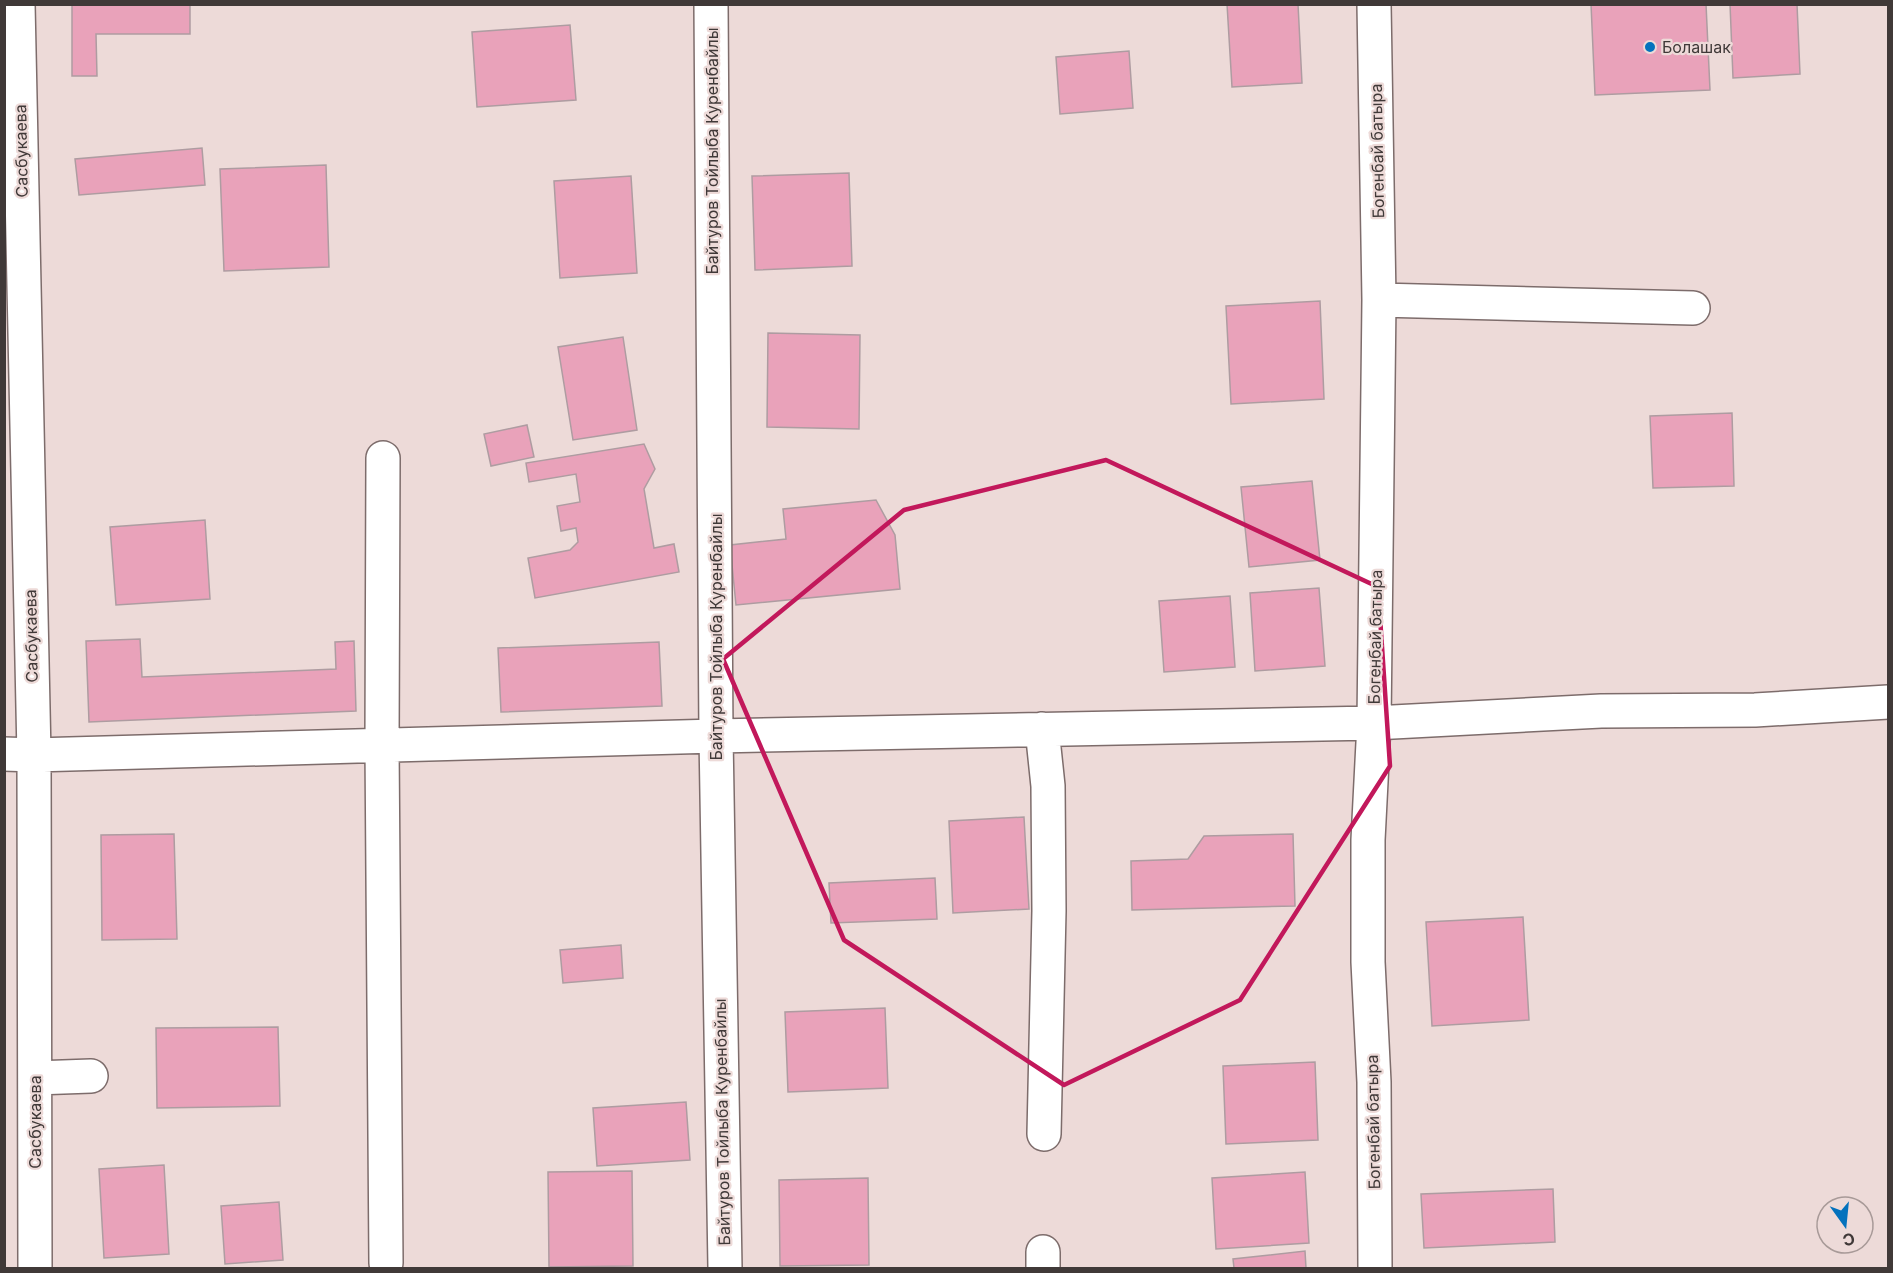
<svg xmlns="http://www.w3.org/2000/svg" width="1893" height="1273" font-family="Inter,sans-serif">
<rect width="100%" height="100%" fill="#eddad8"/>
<!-- building -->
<path fill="#e9a2ba" stroke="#ae9ca1" stroke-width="1.5" d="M72,4H190V34H96L97,76H72Z
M1227,4H1298L1302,83L1232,87Z
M1591,4H1706L1710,90L1595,95Z
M1730,4H1797L1800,74L1733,78Z
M570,25L576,100L477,107L472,32Z
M1129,51L1133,108L1060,114L1056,57Z
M202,148L205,185L79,195L75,159Z
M326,165L329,267L224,271L220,169Z
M849,173L852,266L755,270L752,176Z
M631,176L637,273L560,278L554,181Z
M1320,301L1324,399L1231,404L1226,306Z
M768,333L860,335L859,429L767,427Z
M623,337L637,430L573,440L558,347Z
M1732,413L1734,486L1653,488L1650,416Z
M527,425L534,457L491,466L484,434Z
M644,444L655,469L644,489L654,548L674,544L679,572L535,598L528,558L570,550L578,542L576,528L561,531L557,506L580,502L576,474L529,482L526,463Z
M1312,481L1320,560L1249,567L1241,487Z
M876,500L895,535L900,589L736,605L730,545L786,539L783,509Z
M205,520L210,599L116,605L110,527Z
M1319,588L1325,666L1255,671L1250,593Z
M1230,596L1235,667L1164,672L1159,601Z
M140,639L142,677L336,669L335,642L354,641L356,711L89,722L86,641Z
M659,642L662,706L501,712L498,648Z
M1024,817L1029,909L953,913L949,821Z
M174,834L177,939L102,940L101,835Z
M1293,834L1295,906L1132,910L1131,861L1188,859L1204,836Z
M935,878L937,919L831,923L829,883Z
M1523,917L1529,1020L1432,1026L1426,922Z
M621,945L623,978L563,983L560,950Z
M885,1008L888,1088L788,1092L785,1012Z
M278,1027L280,1106L157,1108L156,1028Z
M1315,1062L1318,1140L1226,1144L1223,1066Z
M686,1102L690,1160L597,1166L593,1108Z
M164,1165L169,1254L104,1258L99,1169Z
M632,1171L633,1266L549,1267L548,1172Z
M1305,1172L1309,1243L1216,1249L1212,1178Z
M868,1178L869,1265L780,1266L779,1180Z
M1553,1189L1555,1242L1424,1248L1421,1194Z
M279,1202L283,1260L225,1264L221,1206Z
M1305,1251L1306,1268H1234L1233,1259Z"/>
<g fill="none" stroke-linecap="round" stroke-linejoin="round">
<defs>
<path id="minor" d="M18,4L34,755L35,1268
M711,4L716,736L725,1268
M1374,4L1379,300L1374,723L1368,840V962L1374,1082L1375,1268
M1379,300L1693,308
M383,458L382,745L386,1263
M1042,729L1048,786L1049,911L1044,1134
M4,754L34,755L716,736L1374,723L1601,711L1755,710L1888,702
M35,1078L91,1076
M1043,1268V1252"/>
</defs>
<!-- minor casing -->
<use href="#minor" stroke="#7d6c6b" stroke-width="36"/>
<!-- minor -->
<use href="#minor" stroke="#fff" stroke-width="33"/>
</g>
<!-- marked area -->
<path fill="none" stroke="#c2185b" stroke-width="4.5" stroke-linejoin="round" d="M1106,460L1378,587L1390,766L1240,1000L1064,1085L844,940L723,659L904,510Z"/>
<!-- markers -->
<circle fill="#0472bd" stroke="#eddad8" stroke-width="2" cx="1650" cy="47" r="6"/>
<g text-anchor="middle" stroke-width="4.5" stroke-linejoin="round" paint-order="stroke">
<!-- poi labels -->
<g font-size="16" fill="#403938" stroke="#eddad8" text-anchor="start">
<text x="1662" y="53">Болашак</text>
</g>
<!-- street labels -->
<g font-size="16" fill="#403938" stroke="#eddad8">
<text transform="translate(21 151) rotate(-91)" y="6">Сасбукаева</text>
<text transform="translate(712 151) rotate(-90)" y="6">Байтуров Тойлыба Куренбайлы</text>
<text transform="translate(1377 151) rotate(-91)" y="6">Богенбай батыра</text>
<text transform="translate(31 636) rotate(-91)" y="6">Сасбукаева</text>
<text transform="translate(716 637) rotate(-90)" y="6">Байтуров Тойлыба Куренбайлы</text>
<text transform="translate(1375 637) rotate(-89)" y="6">Богенбай батыра</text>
<text transform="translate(35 1122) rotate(-90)" y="6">Сасбукаева</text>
<text transform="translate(722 1122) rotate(-91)" y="6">Байтуров Тойлыба Куренбайлы</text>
<text transform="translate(1373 1122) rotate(-91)" y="6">Богенбай батыра</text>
</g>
</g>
<!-- border -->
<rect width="1893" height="1273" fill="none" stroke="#403938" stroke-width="12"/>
<!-- north arrow -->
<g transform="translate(1845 1225) rotate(165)"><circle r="28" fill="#eddad8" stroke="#a89a98" stroke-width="1.5"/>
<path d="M0-4.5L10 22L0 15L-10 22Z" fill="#0472bd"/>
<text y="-9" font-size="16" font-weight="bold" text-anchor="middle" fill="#403938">С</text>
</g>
</svg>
